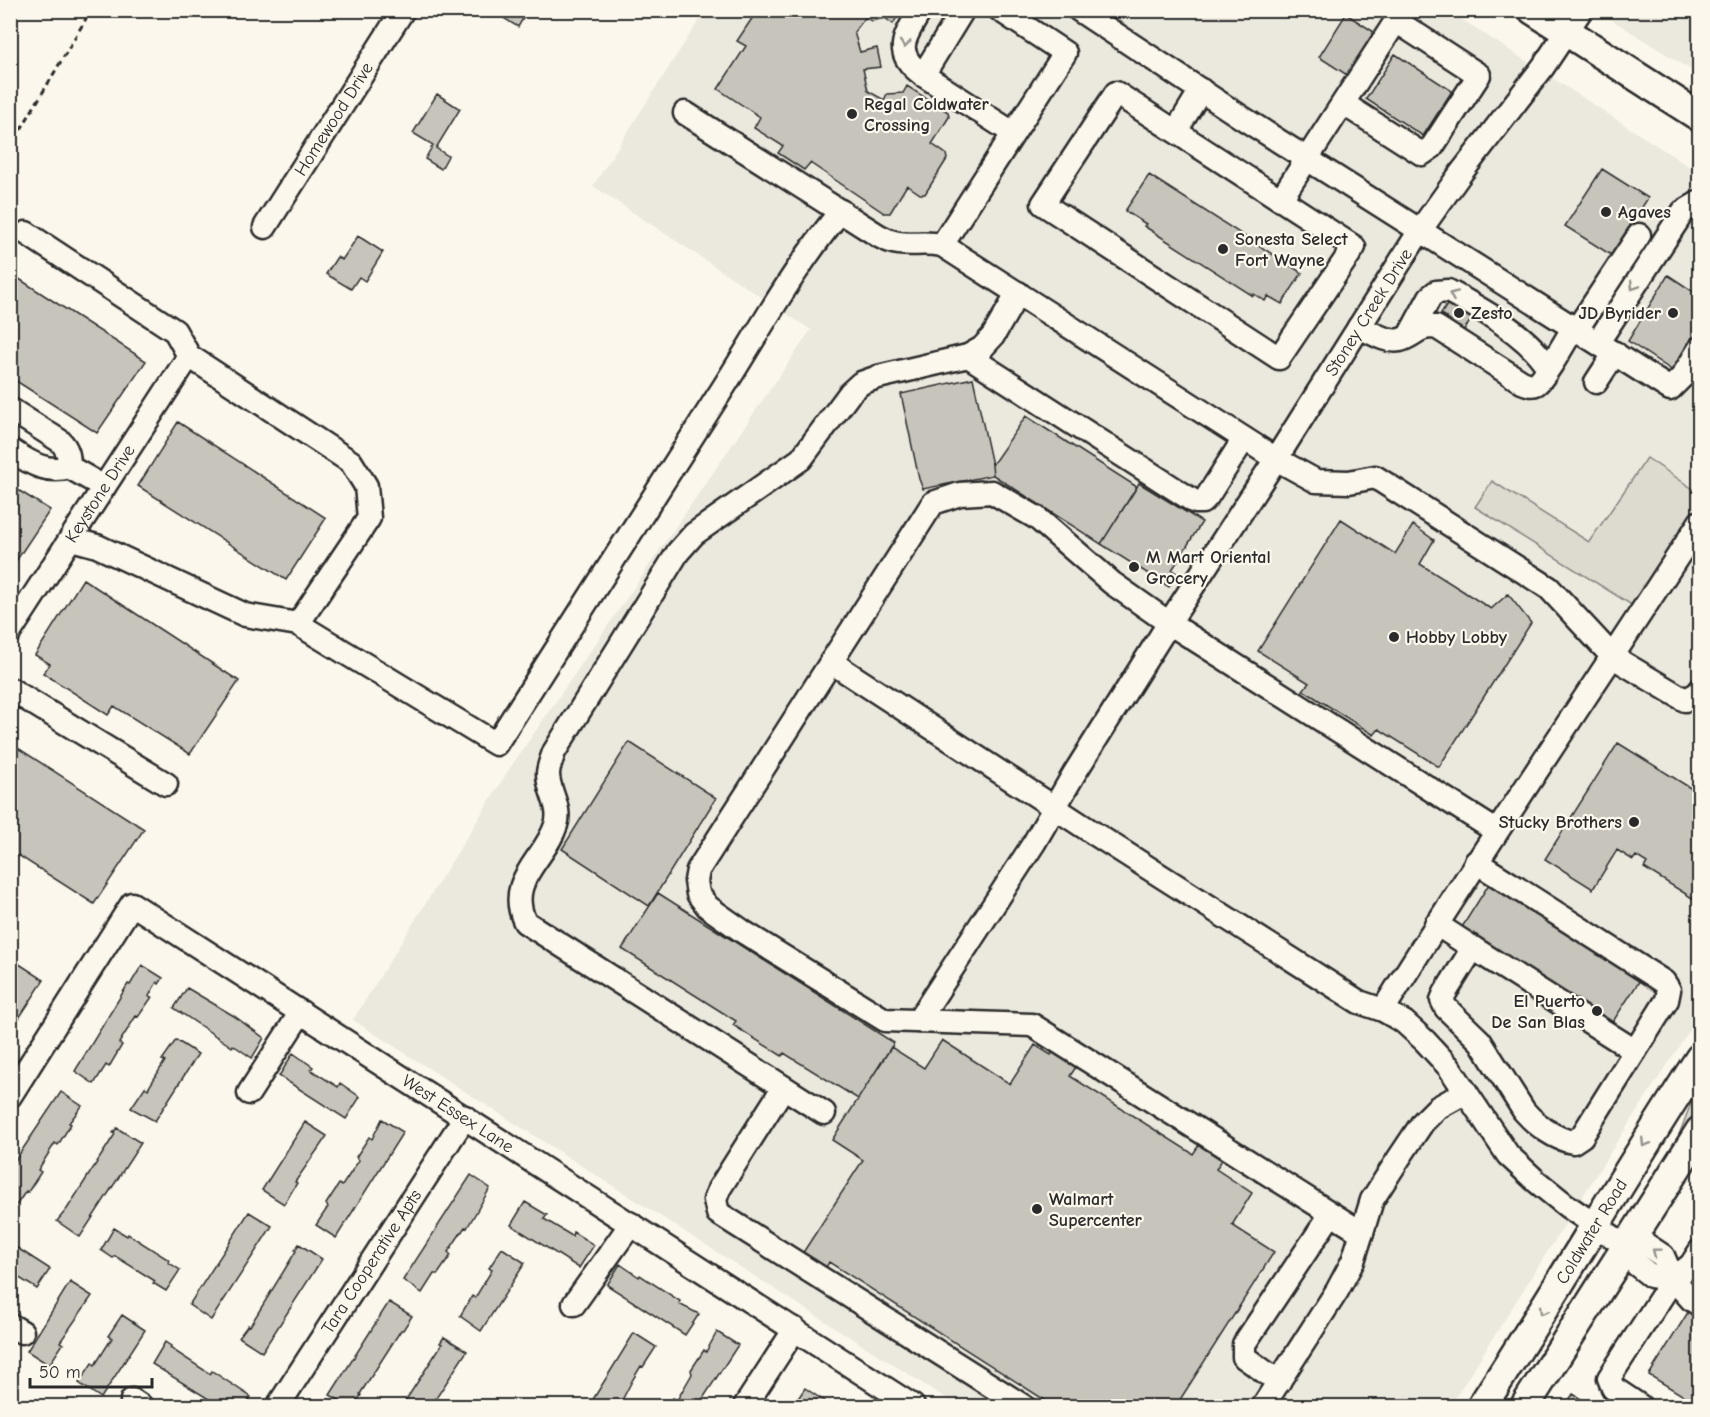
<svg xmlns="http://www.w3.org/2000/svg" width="1710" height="1417" font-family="'Comic Neue',sans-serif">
<rect width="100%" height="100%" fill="#fbf7ec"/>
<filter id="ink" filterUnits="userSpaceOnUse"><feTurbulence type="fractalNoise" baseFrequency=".0167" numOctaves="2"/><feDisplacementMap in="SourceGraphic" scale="12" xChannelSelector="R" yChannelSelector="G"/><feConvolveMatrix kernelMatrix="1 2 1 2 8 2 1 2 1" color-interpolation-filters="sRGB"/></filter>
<g filter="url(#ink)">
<!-- built -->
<path fill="#ebe8de" d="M705,11H1449L1699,173V1016L1615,1145L1450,1406H958L353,1020L508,771L811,330L593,186Z
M1598,11H1699V75Z"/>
<!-- green -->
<path fill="#dddad0" stroke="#84827e" stroke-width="1.5" d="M1647,458L1699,493V515L1638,609L1475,507L1492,481L1589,542Z
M1699,1088V1112L1669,1161L1693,1098Z"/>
<!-- building -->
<path fill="#c7c4bc" stroke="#2b2b2b" stroke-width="1.5" d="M491,10H528L518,27Z
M749,10H901L893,24L885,18L872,21L865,18L854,32L860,52L877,48L881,67L863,69L868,91L884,100L887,94L903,93L907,86L948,112L949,117L932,144L946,154L947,159L925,194H920L907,185L890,213H884L810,163L804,170L778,153L783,146L754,128L760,117L718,89L746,46L737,41L753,17L748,12Z
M1346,14L1374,32L1347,75L1319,57Z
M1395,54L1452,91L1423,136L1366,99Z
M437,94L460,109L436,148L448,156L441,169L425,159L433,145L413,133Z
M1602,169L1648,198L1611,255L1565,226Z
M1149,175L1302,273L1282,304L1268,296L1265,301L1254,294L1253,296L1144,226L1146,224L1125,211Z
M358,236L383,252L365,281L359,277L351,289L326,274L337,257L342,260Z
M10,273L146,361L97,433L10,377Z
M1668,275L1700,296V330L1673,371L1628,341Z
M1452,297L1476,313L1464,330L1459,327L1456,330L1445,322L1447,318L1441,314Z
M973,378L992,465L993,475L923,489L919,479L901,394Z
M1026,416L1137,487L1101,544L993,475L992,465Z
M178,422L326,518L286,580L138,486Z
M1139,483L1202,522L1172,570L1178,574L1169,587L1101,544Z
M10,485L50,510L10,570Z
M1341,519L1395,554L1413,525L1434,540L1420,564L1491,609L1508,594L1531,623L1439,767L1379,729L1374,735L1303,690L1309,683L1258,651Z
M83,579L239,681L190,754L114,706L108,715L43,673L50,664L35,655Z
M629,742L716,798L649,906L562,849Z
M10,743L144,829L94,904L18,855L12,864L10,863Z
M1618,743L1700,794V898L1697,901L1644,868L1647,863L1636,856L1633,860L1617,850L1593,889L1545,859Z
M1489,884L1640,980L1612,1023L1462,927Z
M658,893L894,1043L858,1099L784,1053L782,1056L733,1025L736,1021L622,949Z
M10,958L44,980L10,1032Z
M142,965L163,978L159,984L157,982L149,996L152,997L138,1017L136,1016L119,1043L122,1045L109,1067L106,1065L94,1084L75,1071L128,984L130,985Z
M187,988L234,1016L264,1038L252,1058L233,1045L232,1047L174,1008Z
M176,1040L198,1054L155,1121L131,1108L145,1087L148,1089L165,1061L162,1060Z
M942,1040L1010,1084L1035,1045L1051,1055L1053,1052L1076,1067L1070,1076L1193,1154L1199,1145L1222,1160L1216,1169L1252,1193L1232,1225L1274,1252L1176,1406H1054L829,1262L825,1269L802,1254L863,1160L832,1140L891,1047L924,1068Z
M293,1053L313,1067L311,1070L338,1087L340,1083L360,1097L346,1119L279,1076Z
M61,1092L82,1106L69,1123L71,1124L58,1145L55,1143L38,1170L41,1172L28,1192L26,1191L13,1210L10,1208V1168Z
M382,1119L403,1132L336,1238L316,1225L328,1207L326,1204L339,1184L342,1186L359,1160L356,1157L369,1137L372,1139Z
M305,1122L327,1136L295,1182L297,1183L284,1204L262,1190Z
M117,1128L141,1143L80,1237L57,1221L67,1209L115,1134L113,1133Z
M471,1175L490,1188L467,1228L465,1227L448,1252L451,1255L438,1274H434L422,1293L403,1280Z
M525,1202L547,1215L544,1219L572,1236L573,1232L594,1245L579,1268L511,1225Z
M249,1212L272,1226L211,1320L189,1305Z
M114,1228L127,1236L128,1234L169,1260L168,1262L180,1270L166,1291L153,1283L155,1281L115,1256L113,1258L101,1250Z
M11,1244L50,1269L37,1289L18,1277L17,1279L10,1275Z
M299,1244L322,1259L262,1352L239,1337L248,1325L250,1326L296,1251L295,1250Z
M502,1248L525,1263L481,1331L460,1316L472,1296L475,1298L492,1270L489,1268Z
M620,1264L639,1277L640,1275L680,1301L679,1304L699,1314L685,1335L607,1285Z
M70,1282L92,1296L60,1342L63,1344L49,1365L27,1351Z
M389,1302L412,1316L403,1330H401L360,1394L361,1395L354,1406H349L330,1395Z
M1690,1309L1700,1315V1406L1649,1375Z
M122,1315L145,1330L101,1398L79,1383L92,1363L95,1365L112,1338L108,1336Z
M717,1332L738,1345L698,1406H668L673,1398L677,1400L692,1374L691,1370L704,1350L706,1352Z
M634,1333L656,1347L643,1367L641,1366L633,1379L619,1406H601L592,1401Z
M444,1337L467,1351L431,1406H402L442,1344L440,1343Z
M165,1342L171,1346L170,1348L210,1374L212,1371L251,1397L245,1406H220L152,1364Z
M805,1388L824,1401L821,1406H793Z
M1573,1394L1589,1404L1588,1406H1565Z"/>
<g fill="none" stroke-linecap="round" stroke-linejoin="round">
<defs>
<g id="minor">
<path d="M921,10C904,37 892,53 923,75"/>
<path d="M963,10L923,75L1013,133"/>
<path d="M1079,10L1241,117L1670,389L1682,377L1700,348"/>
<path d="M1116,93L1354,247L1279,358L1043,204Z"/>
<path d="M685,113L879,236C905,250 916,240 942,245L1276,459L1316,481L1349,482L1375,477L1549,588L1613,657L1685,700L1697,694L1700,690"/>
<path d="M1176,131L1201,90"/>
<path d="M1281,199L1396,21L1479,75L1432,147L1422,154L1344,104"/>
<path id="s1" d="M265,227L403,10"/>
<path d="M26,233L175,331L189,356L351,462L366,486L369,518L298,624"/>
<path d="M942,245L1065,53L1000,10"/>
<path d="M1359,327C1371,332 1386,343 1400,340C1415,336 1417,326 1436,327L1522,382C1527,384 1532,386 1536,384C1546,377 1567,338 1574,327"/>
<path d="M1577,329L1639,235"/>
<path d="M1410,334L1430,297L1436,292L1448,291C1481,309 1529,335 1548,368"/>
<path d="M1598,342L1683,212L1700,202"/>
<path d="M968,356L1195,502H1202L1207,497L1244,439"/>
<path d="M1596,382L1615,353"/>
<path d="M10,409L60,441C68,449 69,456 69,467"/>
<path d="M10,450C29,462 46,474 69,467L104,487"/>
<path d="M71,539L97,546L245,615L298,624L496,744C570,628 644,512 718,396C758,334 793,268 841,211"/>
<path id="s2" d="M10,632L189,356"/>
<path d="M831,662L1095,834L1359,1002L1383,1010L1404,1022L1425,1041L1449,1067L1508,1155L1536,1181L1567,1206L1626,1246L1637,1265L1651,1276L1673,1279"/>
<path d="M10,689L166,784"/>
<path d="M1436,924L1473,948L1445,993L1442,1000L1446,1008L1480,1041L1524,1111C1536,1125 1555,1139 1573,1142L1582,1136L1667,1000L1669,990L1664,982L1476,862"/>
<path d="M1473,948L1635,1051"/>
<path d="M1383,1010C1485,845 1595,685 1700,522"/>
<path id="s3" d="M918,1021L1034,843L1074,774L1169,623L1276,459L1421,229L1461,173L1543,67L1581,10"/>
<path d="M783,1088L719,1189L715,1200L718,1213L1023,1406"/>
<path d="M249,1093L301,1012"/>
<path id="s4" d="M10,1096L132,904L913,1406"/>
<path d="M824,1113L525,922C505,880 545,860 556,825C562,807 548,792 548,774C548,767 552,759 554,752L678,552L694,534L801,459L850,393L861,383L878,377L968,356L982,348L993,336L1018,293"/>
<path d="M1362,1233L1032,1025L885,1020L745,933L708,907L698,894L696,881L698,870L933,503L960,494L992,492L1037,518L1112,583L1169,623L1496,831"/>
<path d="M1626,1246L1645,1244L1663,1256L1673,1279L1691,1299L1700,1305"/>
<path d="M574,1304L631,1224"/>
<path d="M10,1325L22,1332"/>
<path d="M1279,1382L1244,1357V1344L1331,1214"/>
<path d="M132,1400L141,1406"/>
<path id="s5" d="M278,1406L465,1117"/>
<path d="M745,1406L795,1329"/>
<path d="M1263,1406L1337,1291L1353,1261L1372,1200L1399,1158L1423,1122L1437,1108L1466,1092"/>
<path d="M1640,1406L1613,1388L1609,1378L1673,1279L1691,1265L1700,1251"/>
</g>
<g id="major">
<path d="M1533,10L1700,117"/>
<path id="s6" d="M1482,1406C1557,1291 1625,1173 1700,1058"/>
<path d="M1525,1406L1700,1131"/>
</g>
</defs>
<!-- minor casing -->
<use href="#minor" stroke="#2b2b2b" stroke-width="27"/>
<!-- major casing -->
<use href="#major" stroke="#2b2b2b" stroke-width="33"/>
<!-- path -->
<path stroke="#2b2b2b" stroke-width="3" stroke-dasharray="6 4.5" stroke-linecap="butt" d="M10,148L87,17L98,10"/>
<!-- minor -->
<use href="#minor" stroke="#fbf7ec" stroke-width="22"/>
<!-- major -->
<use href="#major" stroke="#fbf7ec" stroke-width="28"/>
</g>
<!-- one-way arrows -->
<defs><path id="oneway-chevron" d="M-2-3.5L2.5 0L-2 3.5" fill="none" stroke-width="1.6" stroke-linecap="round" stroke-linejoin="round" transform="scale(1.5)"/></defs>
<g stroke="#93918c">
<use href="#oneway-chevron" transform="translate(905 44) rotate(94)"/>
<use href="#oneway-chevron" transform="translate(1634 286) rotate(123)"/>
<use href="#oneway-chevron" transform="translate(1453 295) rotate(-156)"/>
<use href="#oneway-chevron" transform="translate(1645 1143) rotate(122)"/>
<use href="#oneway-chevron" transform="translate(1656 1252) rotate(-143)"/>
<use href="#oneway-chevron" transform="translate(1543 1311) rotate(121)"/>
</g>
</g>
<!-- markers -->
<g fill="#2b2b2b" stroke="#fbf7ec" stroke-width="2">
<circle cx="852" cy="114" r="6"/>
<circle cx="1606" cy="212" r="6"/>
<circle cx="1223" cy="249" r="6"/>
<circle cx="1459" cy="313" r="6"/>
<circle cx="1673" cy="313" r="6"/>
<circle cx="1134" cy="567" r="6"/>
<circle cx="1394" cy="637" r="6"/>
<circle cx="1634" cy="822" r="6"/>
<circle cx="1597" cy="1011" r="6"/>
<circle cx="1037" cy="1209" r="6"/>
</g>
<g text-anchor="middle" stroke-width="4.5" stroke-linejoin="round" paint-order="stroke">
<!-- poi labels -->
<g font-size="18" font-weight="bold" fill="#2b2b2b" stroke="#fbf7ec" text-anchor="start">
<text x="864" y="110">Regal Coldwater<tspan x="864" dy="21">Crossing</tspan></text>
<text x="1618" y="218">Agaves</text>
<text x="1235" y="245">Sonesta Select<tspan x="1235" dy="21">Fort Wayne</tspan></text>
<text x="1471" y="319">Zesto</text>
<text x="1661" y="319" text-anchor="end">JD Byrider</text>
<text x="1146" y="563">M Mart Oriental<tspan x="1146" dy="21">Grocery</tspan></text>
<text x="1406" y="643">Hobby Lobby</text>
<text x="1622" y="828" text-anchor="end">Stucky Brothers</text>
<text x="1585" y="1007" text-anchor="end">El Puerto<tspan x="1585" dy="21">De San Blas</tspan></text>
<text x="1049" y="1205">Walmart<tspan x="1049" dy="21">Supercenter</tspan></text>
</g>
<!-- street labels -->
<g font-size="18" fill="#2b2b2b" stroke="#fbf7ec">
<text dy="6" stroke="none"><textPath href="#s1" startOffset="128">Homewood Drive</textPath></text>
<text dy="6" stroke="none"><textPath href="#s3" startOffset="840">Stoney Creek Drive</textPath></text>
<text dy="6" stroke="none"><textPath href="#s2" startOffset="165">Keystone Drive</textPath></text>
<text dy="6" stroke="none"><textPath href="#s4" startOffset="615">West Essex Lane</textPath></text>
<text dy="6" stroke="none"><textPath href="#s6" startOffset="206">Coldwater Road</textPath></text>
<text dy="6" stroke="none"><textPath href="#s5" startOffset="172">Tara Cooperative Apts</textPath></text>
</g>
</g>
<!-- margin -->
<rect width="1710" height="1417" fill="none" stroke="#fbf7ec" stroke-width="36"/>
<rect x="18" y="18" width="1674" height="1381" fill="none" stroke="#2b2b2b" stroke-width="2" filter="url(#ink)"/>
<!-- scale -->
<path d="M30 1378v9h122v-9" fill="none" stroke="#2b2b2b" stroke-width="3"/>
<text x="39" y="1378" font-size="18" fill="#2b2b2b" stroke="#fbf7ec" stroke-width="4.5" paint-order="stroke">50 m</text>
</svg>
